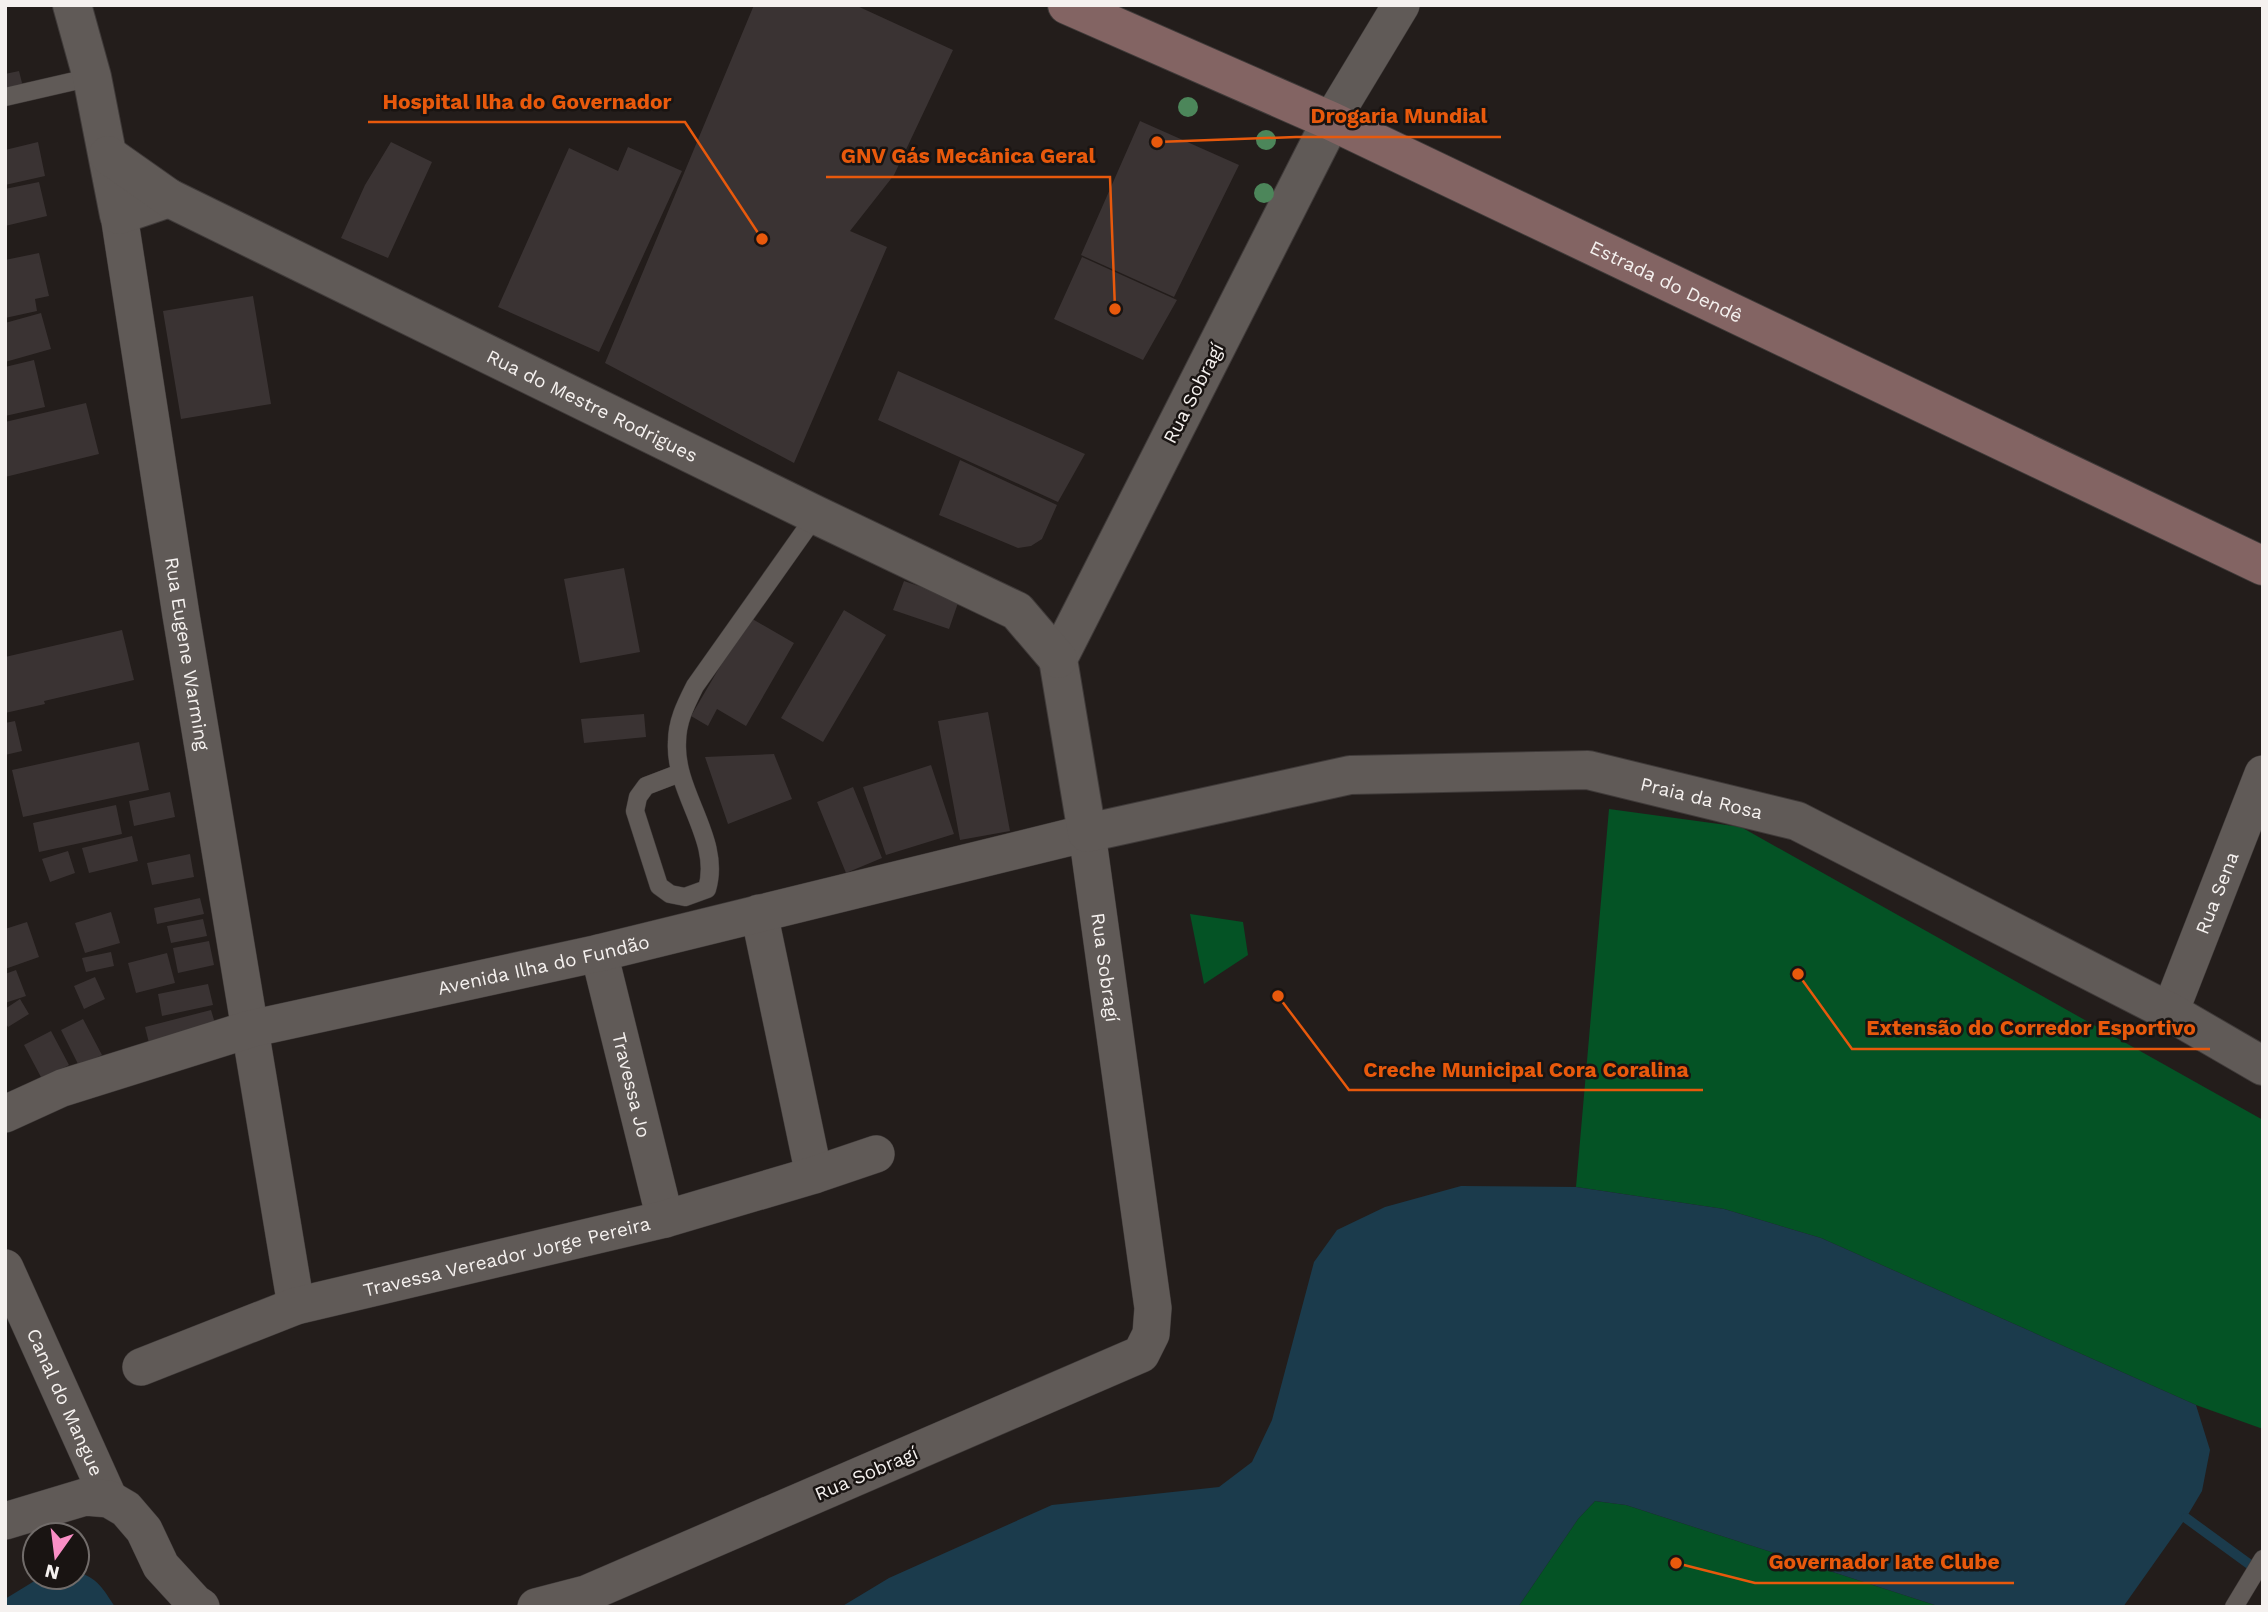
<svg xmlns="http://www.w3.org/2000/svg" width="2268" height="1612" font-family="'Work Sans',sans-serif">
<rect width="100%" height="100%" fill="#231d1b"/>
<!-- green -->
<path fill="#045325" d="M1609,809L1741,827L2263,1120V1429L2196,1405L1821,1238L1724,1209L1576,1187Z
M1190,914L1243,922L1248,955L1204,984Z
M1595,1501L1626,1505L1941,1607H1518L1578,1519Z"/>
<!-- water -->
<path fill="#1b3b4c" d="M1461,1186L1576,1187L1724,1209L1821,1238L2196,1405L2210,1450L2202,1491L2186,1518L2123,1607H1941L1626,1505L1595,1501L1578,1519L1518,1607H841L889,1578L1052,1505L1219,1487L1252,1462L1272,1420L1314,1262L1337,1230L1385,1207Z
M77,1572C97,1577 104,1590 115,1607H5V1599L41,1577H77Z"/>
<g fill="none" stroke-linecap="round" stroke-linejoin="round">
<!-- stream -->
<path stroke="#1b3b4c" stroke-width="10" d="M2186,1518L2260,1572"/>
</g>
<!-- building -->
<path fill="#3a3333" d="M754,5H855L953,50L894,175L850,231L887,247L794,463L605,363Z
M19,71L24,91L5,96V74Z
M1140,121L1239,165L1174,297L1081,255Z
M38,142L45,176L5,185V150Z
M391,142L432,162L388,258L341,238L365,185Z
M628,147L682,171L599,352L498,307L569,148L618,171Z
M39,182L47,216L5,226V189Z
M39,253L49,296L35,299L37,311L5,318V260Z
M1082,257L1177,300L1143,360L1054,319Z
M253,296L271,404L181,419L163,311Z
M41,313L51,349L5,362V323Z
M34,360L45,407L5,416V367Z
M898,371L1085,454L1058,502L878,420Z
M86,403L99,454L5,477V422Z
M960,460L1057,505L1042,539L1031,546L1018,548L939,515Z
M624,568L640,652L580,663L564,579Z
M904,581L959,600L949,629L893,610Z
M844,610L886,635L823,742L781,718Z
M749,617L794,643L746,726L717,709L708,726L691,716Z
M122,630L134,680L44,701L45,704L5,713V657Z
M988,712L1010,831L960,840L938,721Z
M644,714L646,737L584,743L581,719Z
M15,721L22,751L5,755V723Z
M139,742L149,790L23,817L12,770Z
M774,754L792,799L728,824L705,757Z
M931,765L954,834L886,855L863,787Z
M853,787L882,858L846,873L817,802Z
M170,792L175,817L134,826L129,801Z
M116,805L122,834L39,852L33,823Z
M132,836L138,861L89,873L82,848Z
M68,851L75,873L50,882L42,859Z
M190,854L194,877L152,885L147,863Z
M200,898L204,914L157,924L154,908Z
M111,912L120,943L85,953L75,923Z
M203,919L207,936L171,943L167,926Z
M27,922L39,957L5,969V929Z
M209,941L214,965L178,973L173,948Z
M111,952L114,966L86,972L82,958Z
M167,953L175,983L136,993L128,963Z
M16,970L26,996L5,1003V974Z
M95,977L105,999L84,1009L74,986Z
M208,984L213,1005L162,1016L158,994Z
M20,999L29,1014L8,1027L5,1022V1009Z
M211,1010L217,1030L150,1047L145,1027Z
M83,1019L102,1055L79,1066L61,1030Z
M51,1031L69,1065L42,1079L24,1045Z"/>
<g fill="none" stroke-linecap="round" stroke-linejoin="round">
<defs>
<path id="service" d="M5,97L92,77
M680,773L646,786L638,797L635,811L659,886L670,894L685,897L707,889C722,839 674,793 677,742C677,721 686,704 695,686L816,515
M2234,1607L2263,1559"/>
<g id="minor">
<path d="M1331,121L1401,5"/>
<path id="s1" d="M119,215L181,615L296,1306"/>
<path d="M759,913L814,1175"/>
<path id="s2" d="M599,953L665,1219"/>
<path id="s3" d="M2170,1012L2263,774"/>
<path id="s4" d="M5,1114L62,1088L250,1029L599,953L1087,833L1153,1308L1151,1334L1141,1354L586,1594L536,1607"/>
<path id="s5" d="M5,1268L109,1499"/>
<path id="s6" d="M141,1367L296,1306L665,1219L814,1175L876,1154"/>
<path d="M5,1521L85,1497L109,1499L126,1509L144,1530L161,1566L195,1603L201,1607"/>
</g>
<g id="tertiary">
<path d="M72,5L92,77L119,215L169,198"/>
<path id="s7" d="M1331,121L1058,659L1087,833L1350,775L1588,770L1797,821L2170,1012L2263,1066"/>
<path id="s8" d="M108,155L169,198L816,515L1017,611L1058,659"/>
</g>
<g id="secondary">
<path id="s9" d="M1067,5L1331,121L2263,566"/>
</g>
</defs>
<!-- service casing -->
<use href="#service" stroke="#3f3a39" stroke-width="19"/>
<!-- minor casing -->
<use href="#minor" stroke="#3f3a39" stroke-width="38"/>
<!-- tertiary casing -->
<use href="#tertiary" stroke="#3f3a39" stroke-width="40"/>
<!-- secondary casing -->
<use href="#secondary" stroke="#3f3a39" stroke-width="40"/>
<!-- service -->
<use href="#service" stroke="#605a57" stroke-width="18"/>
<!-- minor -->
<use href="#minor" stroke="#605a57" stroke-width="37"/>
<!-- tertiary -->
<use href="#tertiary" stroke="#605a57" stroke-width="38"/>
<!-- secondary -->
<use href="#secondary" stroke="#836463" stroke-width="38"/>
</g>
<!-- trees -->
<g fill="#4c865a">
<circle cx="1188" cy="107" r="10"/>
<circle cx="1266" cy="140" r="10"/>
<circle cx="1264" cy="193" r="10"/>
</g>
<g text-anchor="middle" stroke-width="5" stroke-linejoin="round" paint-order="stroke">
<!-- street labels -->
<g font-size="19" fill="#f5f1ef" stroke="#191412">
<text dy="7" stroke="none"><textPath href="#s9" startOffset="660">Estrada do Dendê</textPath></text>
<text transform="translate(1193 393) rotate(-63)" y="7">Rua Sobragí</text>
<text dy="7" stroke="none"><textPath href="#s8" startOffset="546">Rua do Mestre Rodrigues</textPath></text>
<text dy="7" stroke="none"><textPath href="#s1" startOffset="444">Rua Eugene Warming</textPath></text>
<text dy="7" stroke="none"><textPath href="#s7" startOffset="1404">Praia da Rosa</textPath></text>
<text dy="7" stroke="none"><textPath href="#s3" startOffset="128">Rua Sena</textPath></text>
<text dy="7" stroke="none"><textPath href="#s4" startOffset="560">Avenida Ilha do Fundão</textPath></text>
<text dy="7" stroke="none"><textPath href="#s4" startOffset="1255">Rua Sobragí</textPath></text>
<text dy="7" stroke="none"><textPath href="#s2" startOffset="136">Travessa Jo</textPath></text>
<text dy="7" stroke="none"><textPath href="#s6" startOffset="383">Travessa Vereador Jorge Pereira</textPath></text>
<text dy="7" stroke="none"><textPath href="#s5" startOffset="147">Canal do Mangue</textPath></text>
<text transform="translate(866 1473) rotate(-23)" y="7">Rua Sobragí</text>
</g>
</g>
<!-- callouts -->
<path fill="none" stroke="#e8590c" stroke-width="2.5" d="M762 239L685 122H368M1157 142L1296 137H1501M1115 309L1110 177H826M1798 974L1852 1049H2210M1278 996L1349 1090H1703M1676 1563L1755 1583H2014"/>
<g fill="#e8590c" stroke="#191412" stroke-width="2.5">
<circle cx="762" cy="239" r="7"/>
<circle cx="1157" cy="142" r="7"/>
<circle cx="1115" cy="309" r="7"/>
<circle cx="1798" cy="974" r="7"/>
<circle cx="1278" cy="996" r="7"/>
<circle cx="1676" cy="1563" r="7"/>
</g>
<g font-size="21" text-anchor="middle" font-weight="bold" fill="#e8590c" stroke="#191412" stroke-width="5" stroke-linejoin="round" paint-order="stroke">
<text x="527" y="109">Hospital Ilha do Governador</text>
<text x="1399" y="123">Drogaria Mundial</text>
<text x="968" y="163">GNV Gás Mecânica Geral</text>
<text x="2031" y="1035">Extensão do Corredor Esportivo</text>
<text x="1526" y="1077">Creche Municipal Cora Coralina</text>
<text x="1884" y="1569">Governador Iate Clube</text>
</g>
<!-- border -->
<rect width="2268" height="1612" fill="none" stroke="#f5f1ef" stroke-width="14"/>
<!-- north arrow -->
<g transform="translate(56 1556) rotate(194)"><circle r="33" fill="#191412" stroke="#716c6a" stroke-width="2"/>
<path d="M0-5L12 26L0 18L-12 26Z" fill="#fa8fc6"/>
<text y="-10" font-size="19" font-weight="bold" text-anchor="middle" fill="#f5f1ef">N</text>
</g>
</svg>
